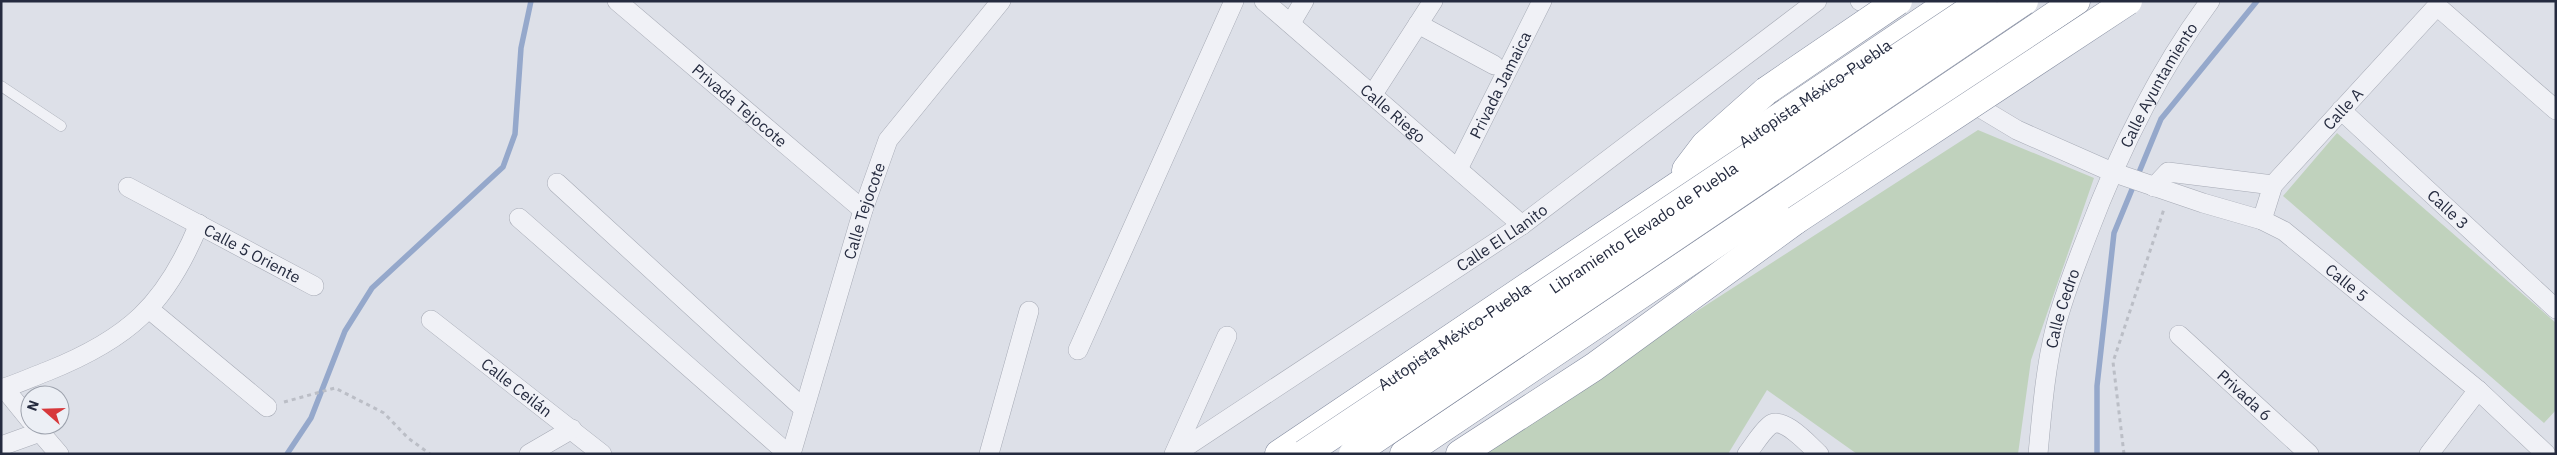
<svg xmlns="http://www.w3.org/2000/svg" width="2557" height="455" font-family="'IBM Plex Sans',sans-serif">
<rect width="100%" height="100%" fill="#dde0e8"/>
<!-- green -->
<path fill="#c0d2bd" d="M1978,130L2094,178L2031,360L2018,454H1857L1767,390L1728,454H1475Z
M2337,133L2556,323V410L2544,423L2283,196Z"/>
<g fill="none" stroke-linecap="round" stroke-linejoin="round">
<!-- stream -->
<path stroke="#95a8cb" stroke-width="5.5" d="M287,454L311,418L345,331L372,288L503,167L515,134L521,48L531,1
M2097,454V386L2114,233L2161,119L2257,1"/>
<defs>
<path id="lane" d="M1,86L61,126"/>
<g id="street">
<path id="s1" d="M617,1L863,210"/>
<path id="s2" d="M1264,1L1522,225"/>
<path d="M1860,1L1871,5"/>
<path d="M1291,23L1304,1"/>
<path d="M1418,24L1494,65"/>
<path d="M1373,94L1433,1"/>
<path id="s3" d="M1982,109L2017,130L2112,172L2203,203L2262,220L2284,231L2478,390L2546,454"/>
<path id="s4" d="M2341,110L2556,309"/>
<path id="s5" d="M1458,169L1542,1"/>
<path d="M557,183L804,409"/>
<path id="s6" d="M128,187L314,286"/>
<path d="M2154,187L2168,172L2273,185"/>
<path d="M519,218L788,454"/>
<path id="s7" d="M2262,220L2273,185L2437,6L2556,110"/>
<path d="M149,309L267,407"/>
<path id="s8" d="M431,320L602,454"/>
<path id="s9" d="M2179,335L2309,454"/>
<path d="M1078,350L1234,1"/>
<path d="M4,388L30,420"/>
<path d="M1,389C17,384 32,377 48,371C128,339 166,305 199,224"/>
<path d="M34,425L59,454"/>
<path d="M1,446L40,432"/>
<path d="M529,454L572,429"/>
<path id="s10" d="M791,454L863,210L888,140L1001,1"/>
<path d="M989,454L1029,311"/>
<path d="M1174,454L1227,336"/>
<path id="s11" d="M1175,454L1522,225L1817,1"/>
<path d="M1747,454C1754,445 1760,434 1769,426C1782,414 1809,445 1819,454"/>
<path id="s12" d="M2038,454C2042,412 2045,370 2055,329C2063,297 2075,267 2087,236C2118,154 2157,72 2210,1"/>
<path d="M2429,454L2478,390"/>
</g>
<g id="highway">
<path d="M1686,170L1705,145L1766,91"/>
<path id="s13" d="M1279,454L1952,1"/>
<path d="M1404,454L2076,1"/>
<path d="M1460,454L1594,367L1796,220"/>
</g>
</defs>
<!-- lane casing -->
<use href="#lane" stroke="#a6aab5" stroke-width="11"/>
<!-- street casing -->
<use href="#street" stroke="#a6aab5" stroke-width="20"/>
<!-- highway casing -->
<use href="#highway" stroke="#838b9f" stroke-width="29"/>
<!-- path -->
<path stroke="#bbbec6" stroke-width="3" stroke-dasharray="4 4" stroke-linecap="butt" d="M284,402L335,388L384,413L408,438L430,454
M2124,454L2113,362L2164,209"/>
<!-- lane -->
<use href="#lane" stroke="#f0f1f6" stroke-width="10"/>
<!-- street -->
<use href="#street" stroke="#f0f1f6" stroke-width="19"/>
<!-- highway -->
<use href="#highway" stroke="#fff" stroke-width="28"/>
<defs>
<g id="highway-bridge">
<path d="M1766,91L1898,1"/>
<path d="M1796,220L2128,1"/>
<path id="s14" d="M1304,454L1983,1"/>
<path d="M1353,454L2024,1"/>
</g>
</defs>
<!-- highway-bridge casing -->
<use href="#highway-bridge" stroke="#838b9f" stroke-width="29" stroke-linecap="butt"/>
<!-- highway-bridge -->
<use href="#highway-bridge" stroke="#fff" stroke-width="28"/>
</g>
<g text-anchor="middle" stroke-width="4.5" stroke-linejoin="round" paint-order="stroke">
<!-- street labels -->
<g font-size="16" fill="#252b3f" stroke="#eceff5">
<text dy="6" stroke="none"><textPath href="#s5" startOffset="94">Privada Jamaica</textPath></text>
<text dy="6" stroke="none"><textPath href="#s12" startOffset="392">Calle Ayuntamiento</textPath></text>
<text dy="6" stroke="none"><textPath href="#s13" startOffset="646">Autopista México-Puebla</textPath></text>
<text dy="6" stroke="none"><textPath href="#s1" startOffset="161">Privada Tejocote</textPath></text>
<text dy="6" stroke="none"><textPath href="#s7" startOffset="140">Calle A</textPath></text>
<text dy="6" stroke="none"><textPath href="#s2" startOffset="171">Calle Riego</textPath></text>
<text dy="6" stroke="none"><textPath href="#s4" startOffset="146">Calle 3</textPath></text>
<text dy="6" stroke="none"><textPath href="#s10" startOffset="254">Calle Tejocote</textPath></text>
<text dy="6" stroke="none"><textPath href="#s14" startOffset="408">Libramiento Elevado de Puebla</textPath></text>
<text dy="6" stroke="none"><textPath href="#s11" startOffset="392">Calle El Llanito</textPath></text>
<text dy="6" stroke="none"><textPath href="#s6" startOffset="141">Calle 5 Oriente</textPath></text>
<text dy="6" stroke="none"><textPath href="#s3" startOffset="408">Calle 5</textPath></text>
<text dy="6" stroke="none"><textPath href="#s12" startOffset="148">Calle Cedro</textPath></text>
<text dy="6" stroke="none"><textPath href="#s13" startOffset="211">Autopista México-Puebla</textPath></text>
<text dy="6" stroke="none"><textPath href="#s8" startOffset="109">Calle Ceilán</textPath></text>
<text dy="6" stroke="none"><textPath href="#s9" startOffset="89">Privada 6</textPath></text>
</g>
</g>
<!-- border -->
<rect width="2557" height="455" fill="none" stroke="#252b3f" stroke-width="5"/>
<!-- north arrow -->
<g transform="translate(45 410) rotate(290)"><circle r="24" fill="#eceff5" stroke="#9ca1ac"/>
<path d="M0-4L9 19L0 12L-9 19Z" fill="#d7383b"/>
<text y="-8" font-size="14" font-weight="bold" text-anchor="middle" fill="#252b3f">N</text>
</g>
</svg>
